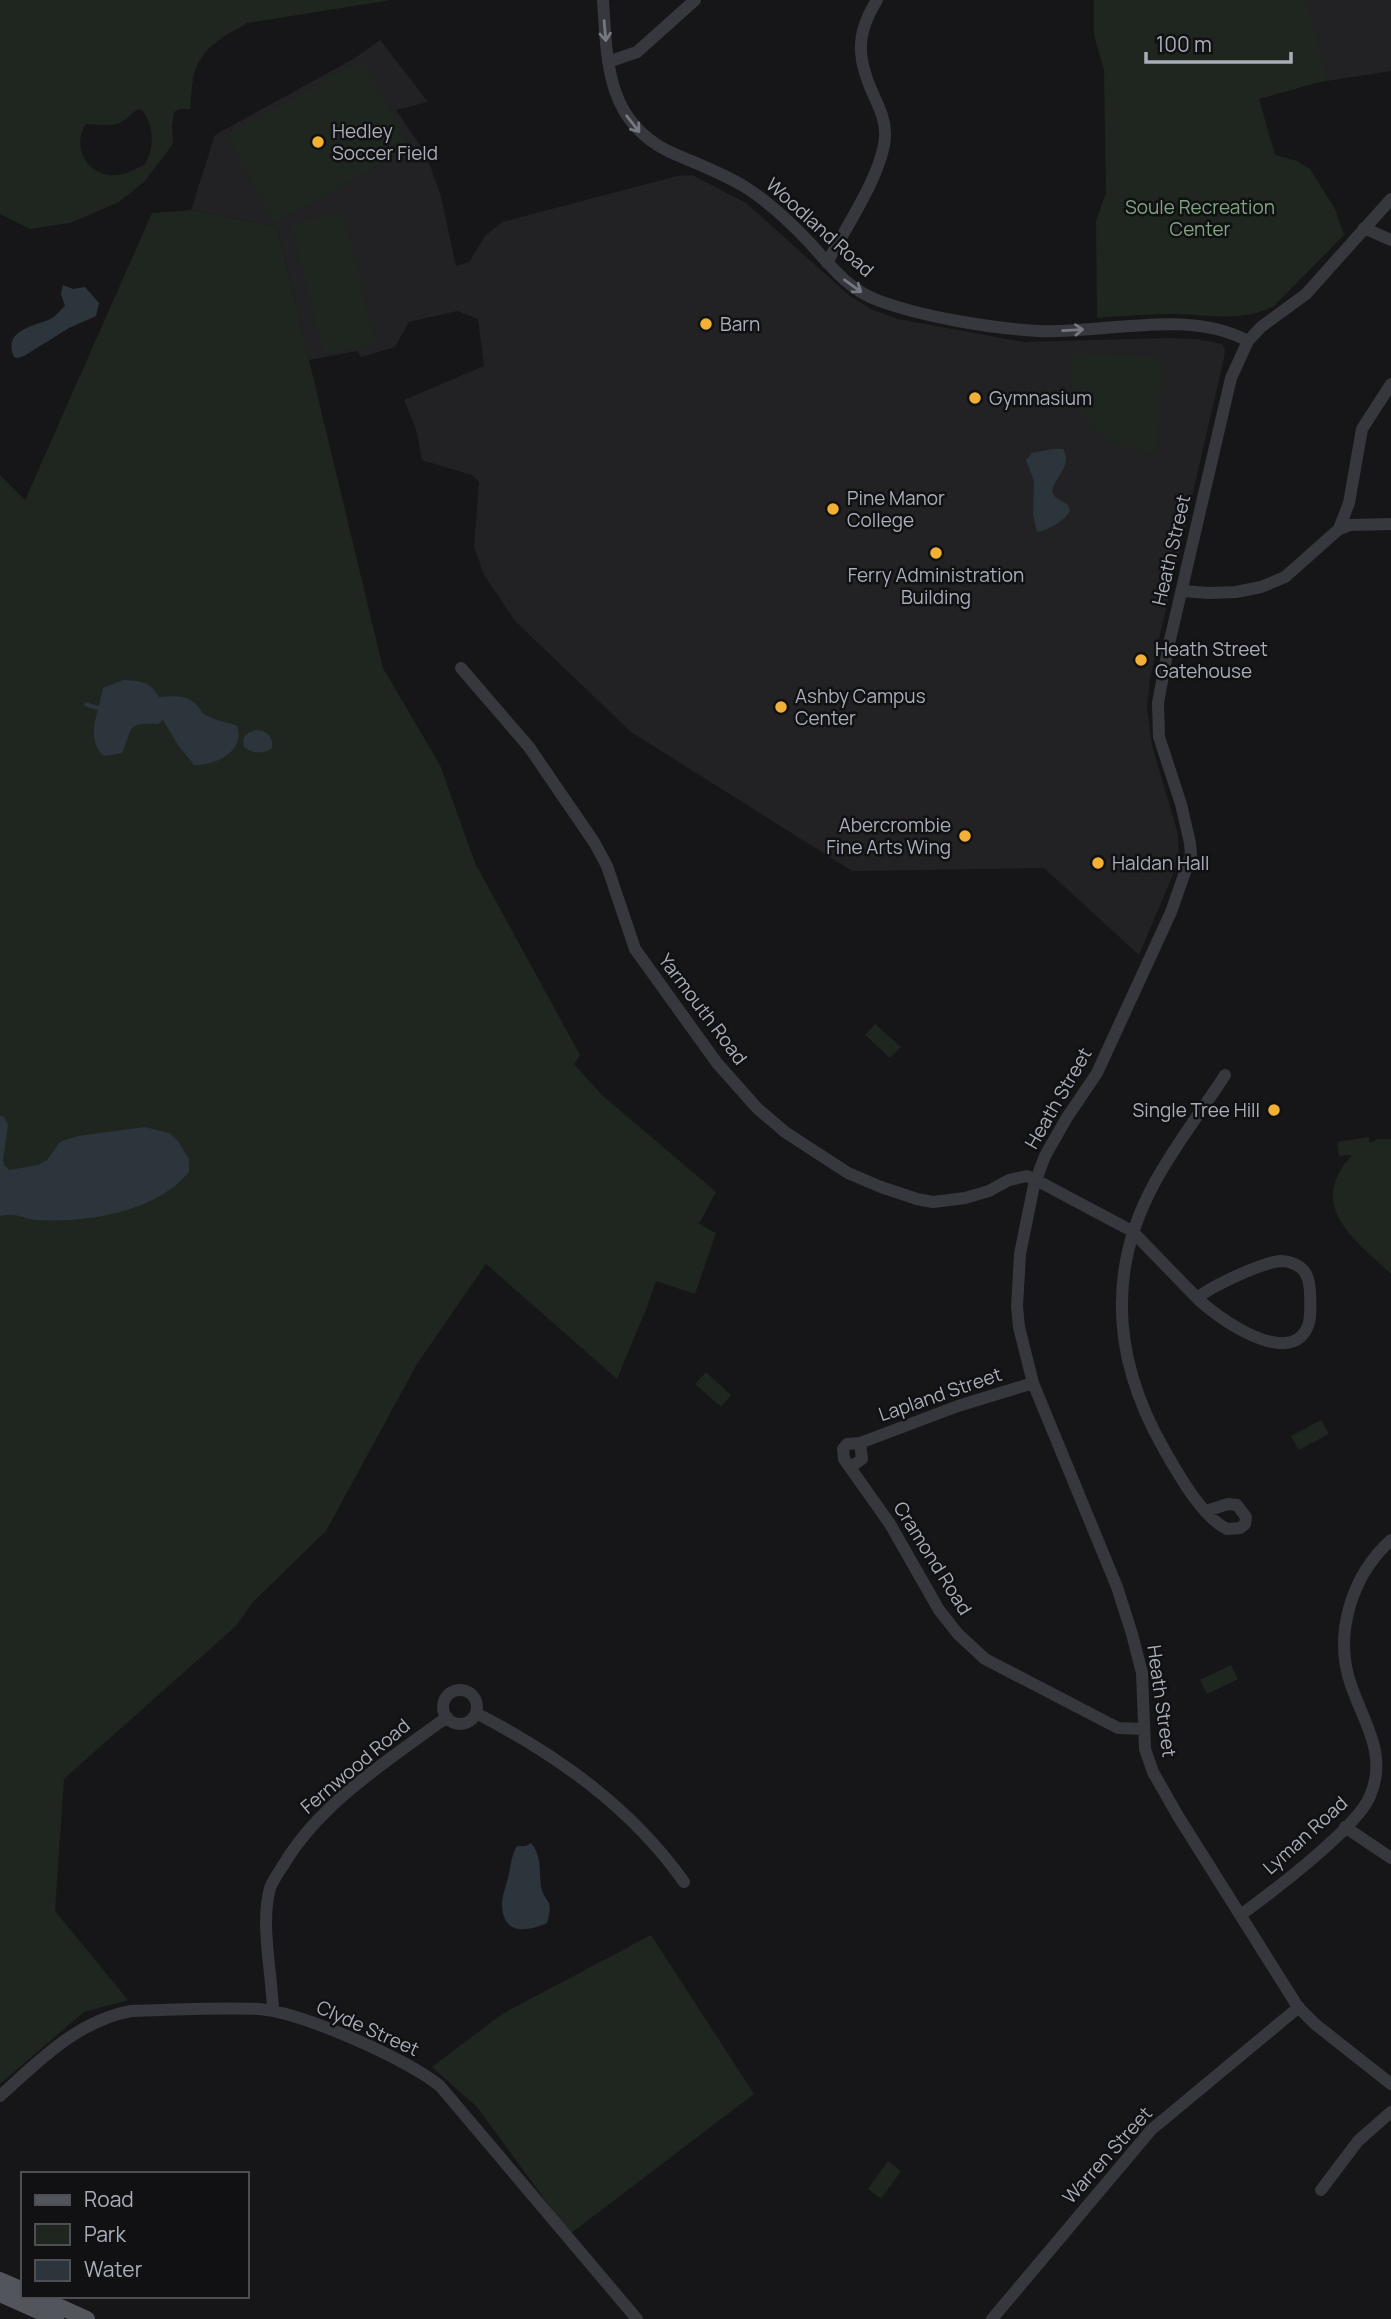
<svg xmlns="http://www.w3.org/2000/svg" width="1391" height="2319" font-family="Manrope,sans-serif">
<rect width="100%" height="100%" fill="#161618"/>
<!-- built -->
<path fill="#222225" d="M1230,0H1391V71L1314,83L1259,99Z
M380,40L428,102L396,110L423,150L431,168L441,197L456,266L469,262L485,236L502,222L677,176L692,175L746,203L850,296L873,310L898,319L1024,342L1167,338L1197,339L1222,344L1225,350L1224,358L1150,678L1147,707L1152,745L1178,834L1179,860L1139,955L1044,868L852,871L631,732L515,621L484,575L474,546L479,482L472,475L422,460L416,429L404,400L484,366L478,319L457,311L409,322L395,347L361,357L357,351L309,360L277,227L191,210L215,135L355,58Z"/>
<!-- green -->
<path fill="#1e261f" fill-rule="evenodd" d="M0,0H391L247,23L223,37L207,50L198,63L193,77L190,109H179L174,112L172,126L173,144L144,182L119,202L70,223L30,229L0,214ZM141,109C154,124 155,147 145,164C134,170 122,177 108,175C85,171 72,145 86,124C101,124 113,129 126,119C133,114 133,110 141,109Z
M1094,0H1306L1327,80L1259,99L1275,155L1297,161L1310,169L1335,209L1344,235L1274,306C1242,323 1208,314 1173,314C1148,314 1123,316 1097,318L1096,221L1106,193L1104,71L1094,35Z
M362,60L410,148L274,223L227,135Z
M191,210L277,227L383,668L440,765L475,863L580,1055L574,1064L602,1095L716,1192L699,1224L716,1233L695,1294L656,1281L647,1307L617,1379L486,1264L417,1364L326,1531L253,1602L236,1626L64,1779L55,1911L128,2000L84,2012L0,2084V475L25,500L152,213Z
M343,212L375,342L324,355L291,225Z
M1071,353L1156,357L1162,363L1156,453C1095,448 1066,414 1071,353Z
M875,1024L901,1047L890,1058L865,1035Z
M1369,1137L1370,1143L1378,1139H1391V1274C1355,1240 1305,1206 1352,1155L1339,1156L1337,1142Z
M706,1372L731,1395L721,1407L695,1384Z
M1321,1420L1329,1434L1299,1450L1291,1436Z
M1231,1665L1238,1679L1207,1694L1200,1680Z
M651,1935L754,2094L570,2234L477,2107L432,2067L502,2014Z
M888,2161L901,2171L881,2199L868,2189Z"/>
<!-- water -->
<path fill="#2c353c" d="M63,285L73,289L85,287L99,303L96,316L69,328L24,356L18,358L14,357C2,329 35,327 52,318C57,315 60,310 65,306L61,294Z
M1052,449H1063C1073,465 1055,476 1052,492L1055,497L1068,505L1070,511C1064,521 1049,530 1037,532L1033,514L1034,481L1026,460L1032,453Z
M123,680C140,681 150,681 159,697C171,696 187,694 197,705C200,708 201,712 204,714C213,720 227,722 237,726C246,751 215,766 194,765L178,745L163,720L158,724C126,722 133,728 122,753L104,756C90,744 93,725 98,710L84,706L85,702L99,706L103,688Z
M256,730C266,730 274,737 272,748C264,755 251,753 244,747C241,737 247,732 256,730Z
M0,1116L4,1117L8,1125L3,1160L4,1165L9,1170L38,1165L47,1160L60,1142L78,1136L145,1127L169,1133L178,1141L189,1159V1172C156,1212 87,1223 37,1220C21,1219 19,1212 0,1216Z
M531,1843C542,1856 539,1870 541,1886C544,1904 555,1897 547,1923C527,1932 503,1935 502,1905C502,1896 506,1886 508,1878C511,1866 511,1856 517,1846H526Z"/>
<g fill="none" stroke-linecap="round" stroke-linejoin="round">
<!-- minor -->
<path stroke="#37383d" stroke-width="12" d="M603,0C607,61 606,120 668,151C694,163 721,172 745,187C769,202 790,222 809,242C830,265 848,289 877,300C922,317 990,328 1038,331C1105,334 1187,308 1248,341
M608,62L637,52L695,0
M1391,199L1306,294L1261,327L1248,341L1231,378L1169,644L1158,703L1159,737L1181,804L1190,843L1191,855L1171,912L1097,1073L1066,1119L1045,1156L1034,1185L1020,1254L1017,1307L1019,1327L1033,1383L1117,1587L1132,1634L1142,1673L1145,1749L1153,1772L1178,1816L1298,2007L1315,2024L1391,2084
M1364,228L1391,240
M827,263C845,228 882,175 885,137C886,122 880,109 874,96C857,59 855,35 877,0
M1339,529L1350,525L1391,524
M1182,591L1209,593L1236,592L1261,587L1285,577L1339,529L1349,503L1362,429L1391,384
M461,668L529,747L594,842L607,866L635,949L717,1063L757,1108L785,1132L848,1173L881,1187L917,1199L933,1202L965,1198L989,1191L1009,1180L1027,1176L1036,1180L1132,1231L1197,1298C1212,1286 1261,1263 1280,1261C1287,1261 1294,1263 1300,1267C1308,1273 1309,1282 1310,1291C1310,1302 1312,1318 1307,1328C1288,1369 1215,1316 1197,1298
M1033,1383L958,1406L860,1443L847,1444L843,1449L844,1459L890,1524L939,1610L958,1634L985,1659L1118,1728L1143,1729
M851,1467L862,1459L860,1443
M1206,1511L1228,1504L1237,1505L1246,1517L1245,1524L1240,1528L1227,1529C1202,1517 1179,1475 1165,1451C1114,1363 1105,1273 1155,1182C1175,1145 1202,1111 1225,1075
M443 1707a17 17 0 1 1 34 0a17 17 0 1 1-34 0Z
M476,1713C557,1755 631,1807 684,1882
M1345,1827L1391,1858
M1242,1914C1272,1892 1357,1828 1370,1796C1388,1755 1364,1723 1351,1685C1333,1634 1352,1575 1391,1540
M273,2011C272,1973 260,1924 270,1888C273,1880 279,1872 284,1864C321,1802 389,1760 447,1717
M0,2096C39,2061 77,2021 131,2011C173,2010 217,2007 259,2009C301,2012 407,2059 440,2086L637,2319
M1321,2190L1358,2141L1391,2112
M992,2319L1151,2130L1299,2007"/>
<!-- major -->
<path stroke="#53555c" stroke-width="16" d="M0,2280L23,2290
M0,2294L56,2319
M36,2296L87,2319"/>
</g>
<!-- one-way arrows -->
<defs><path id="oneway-shaft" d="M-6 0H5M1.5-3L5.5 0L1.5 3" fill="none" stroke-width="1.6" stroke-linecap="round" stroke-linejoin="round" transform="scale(1.75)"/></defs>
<g stroke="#757881">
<use href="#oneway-shaft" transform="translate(605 31) rotate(85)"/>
<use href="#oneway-shaft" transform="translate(633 124) rotate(52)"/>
<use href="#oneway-shaft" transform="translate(853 286) rotate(36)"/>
<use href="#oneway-shaft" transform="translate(1073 330) rotate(-3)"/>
</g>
<!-- markers -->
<g fill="#f2b134" stroke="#111113" stroke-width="2.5">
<circle cx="318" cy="142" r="7"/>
<circle cx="706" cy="324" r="7"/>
<circle cx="975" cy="398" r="7"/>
<circle cx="833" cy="509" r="7"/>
<circle cx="936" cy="553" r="7"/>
<circle cx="1141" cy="660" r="7"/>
<circle cx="781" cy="707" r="7"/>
<circle cx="965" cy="836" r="7"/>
<circle cx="1098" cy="863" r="7"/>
<circle cx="1274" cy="1110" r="7"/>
</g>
<g text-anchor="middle" stroke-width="5" stroke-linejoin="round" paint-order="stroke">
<!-- poi labels -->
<g font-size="19" fill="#a8adb8" stroke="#111113" text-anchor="start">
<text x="332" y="138">Hedley<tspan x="332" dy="22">Soccer Field</tspan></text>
<text x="720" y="331">Barn</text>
<text x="989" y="405">Gymnasium</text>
<text x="847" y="505">Pine Manor<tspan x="847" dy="22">College</tspan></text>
<text x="936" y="582" text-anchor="middle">Ferry Administration<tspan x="936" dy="22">Building</tspan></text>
<text x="1155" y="656">Heath Street<tspan x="1155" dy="22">Gatehouse</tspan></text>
<text x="795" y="703">Ashby Campus<tspan x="795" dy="22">Center</tspan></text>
<text x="951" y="832" text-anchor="end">Abercrombie<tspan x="951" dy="22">Fine Arts Wing</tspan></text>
<text x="1112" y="870">Haldan Hall</text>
<text x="1260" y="1117" text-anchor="end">Single Tree Hill</text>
</g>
<!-- park labels -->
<g font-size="19" fill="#7fa381" stroke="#111113">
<text x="1200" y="214">Soule Recreation<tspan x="1200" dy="22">Center</tspan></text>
</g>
<!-- street labels -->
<g font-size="19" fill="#a8adb8" stroke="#111113">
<text transform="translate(820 227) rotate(42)" y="7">Woodland Road</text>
<text transform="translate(1171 550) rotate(-77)" y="7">Heath Street</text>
<text transform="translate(703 1009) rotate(53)" y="7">Yarmouth Road</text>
<text transform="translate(1058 1098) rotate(-60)" y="7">Heath Street</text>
<text transform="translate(940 1394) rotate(-19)" y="7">Lapland Street</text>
<text transform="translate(933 1558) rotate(58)" y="7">Cramond Road</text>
<text transform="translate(1162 1701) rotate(82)" y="7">Heath Street</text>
<text transform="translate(355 1766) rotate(-40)" y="7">Fernwood Road</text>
<text transform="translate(1305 1835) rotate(-42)" y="7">Lyman Road</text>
<text transform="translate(368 2028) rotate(24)" y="7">Clyde Street</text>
<text transform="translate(1107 2155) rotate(-48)" y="7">Warren Street</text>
</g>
</g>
<!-- legend -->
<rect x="21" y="2172" width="228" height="126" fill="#111113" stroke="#4d4f55" stroke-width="2"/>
<rect x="35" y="2195" width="35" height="10" fill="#53555c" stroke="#4d4f55" stroke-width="2"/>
<text x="84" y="2207" font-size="21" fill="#a8adb8">Road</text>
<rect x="35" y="2224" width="35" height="21" fill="#1e261f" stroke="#4d4f55" stroke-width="2"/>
<text x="84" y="2242" font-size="21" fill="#a8adb8">Park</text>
<rect x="35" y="2260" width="35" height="21" fill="#2c353c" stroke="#4d4f55" stroke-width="2"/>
<text x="84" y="2277" font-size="21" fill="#a8adb8">Water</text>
<!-- scale -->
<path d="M1146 52v10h145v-10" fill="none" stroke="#a8adb8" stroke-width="3.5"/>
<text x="1156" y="52" font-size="21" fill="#a8adb8" stroke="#111113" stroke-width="5" paint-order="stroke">100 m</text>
</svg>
